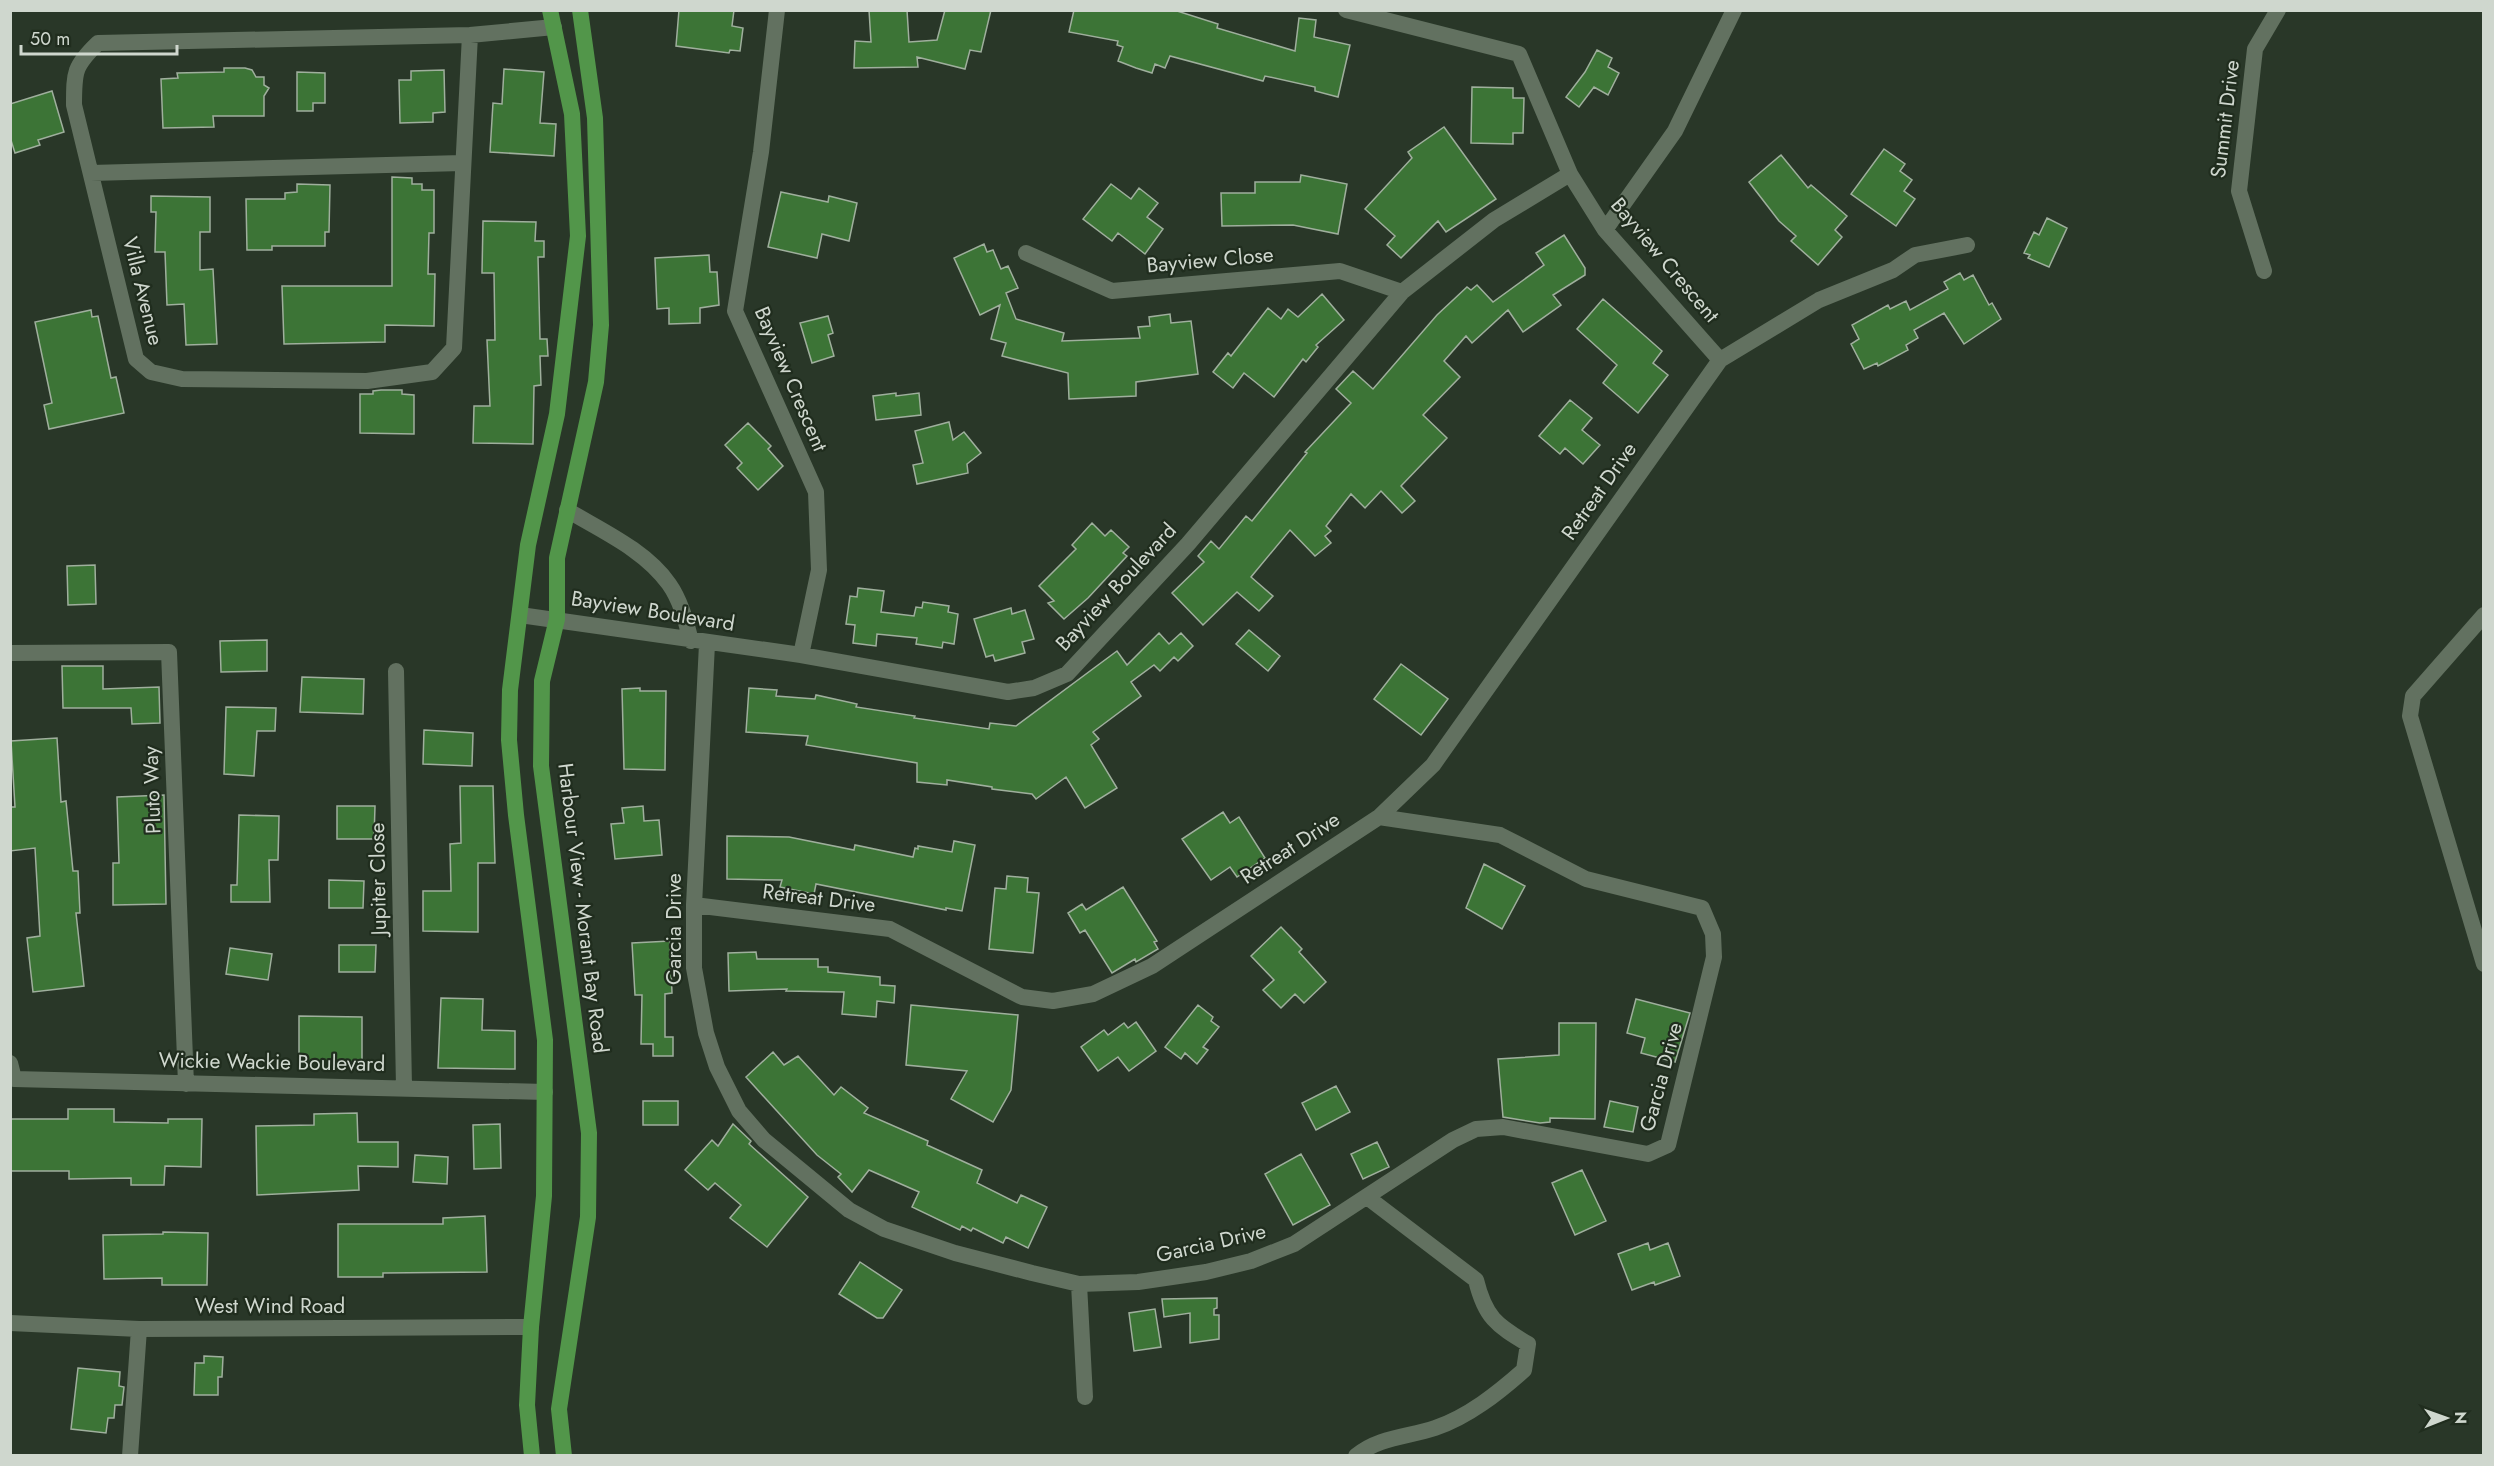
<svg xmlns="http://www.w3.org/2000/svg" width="2494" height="1466" font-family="Jost,sans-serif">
<rect width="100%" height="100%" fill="#293728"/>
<!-- building -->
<path fill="#3c7436" stroke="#9faf9d" stroke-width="1.5" d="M679,10H734L732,26L743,28L740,51L730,50L729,53L676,46Z
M869,10H907L909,42L937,40L945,10H991L981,52L970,50L965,69L917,57L918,67L854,68L855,41L871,42Z
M1074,10H1174L1218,24L1217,28L1295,51L1299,18L1316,20L1314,37L1350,45L1338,97L1315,91V87L1265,76L1263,81L1170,56L1165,68L1155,64L1152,73L1136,68L1118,61L1123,47L1117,45L1118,41L1069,32Z
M1597,50L1612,58L1608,67L1619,73L1608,95L1594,87L1579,107L1566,97L1585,72Z
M224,68H245L252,70L256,77H264V85L269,88L264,96V116H213L214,127L163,128L161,79L178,78L177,73L224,72Z
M504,69L544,72L540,123L556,124L554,156L490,152L493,103L502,104Z
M444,70L445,112L433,113V122L400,123L399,80H411V71Z
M297,72L325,73V103H313V111H297Z
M1472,87L1513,88V98H1524L1523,133H1513V144L1471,143Z
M52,91L64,132L38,140L40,145L15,153L10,137V104Z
M1444,127L1496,199L1446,232L1438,221L1401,258L1387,245L1395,236L1365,209L1412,158L1408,152Z
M1884,149L1905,164L1900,171L1912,180L1904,191L1915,199L1896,226L1851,194Z
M1781,155L1808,188L1811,185L1847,216L1835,230L1842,237L1818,265L1791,241L1796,236L1779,221L1749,182Z
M1301,175L1347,184L1338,234L1293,225L1222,226L1221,193H1255V182H1300Z
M392,177L412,178V184H422V190H434V233H429L428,274H435L434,326L385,325V342L284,344L282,286H392Z
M297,184L330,185L329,232H325V246H272V250H247L246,199H285V193L297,192Z
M1111,184L1131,199L1139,188L1158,203L1147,217L1163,229L1145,254L1118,233L1112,241L1083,219Z
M781,192L828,202L829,196L857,203L849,241L822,234L817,258L768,247Z
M151,196L210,197V232H200V270L213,269L217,344L186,345L184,304L167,305L165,252H155L156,212H151Z
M2047,218L2067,228L2049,267L2028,258L2030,255L2024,253L2034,232L2039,235Z
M483,221L536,222L535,241H544V257H538L540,339H547L548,356H540L541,385L534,386L533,444L473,443L474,406H490L487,340H495L494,273H482Z
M1564,235L1585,268V275L1553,295L1561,305L1523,332L1508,310L1472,343L1466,336L1444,361L1460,377L1423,415L1447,438L1401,486L1415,501L1402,513L1381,491L1365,508L1351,494L1326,526L1331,531L1325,536L1331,543L1315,556L1290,530L1251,577L1273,596L1259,611L1237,592L1203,625L1172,593L1204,562L1198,556L1211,541L1219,549L1246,516L1252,521L1307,453L1305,452L1351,403L1336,389L1353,371L1373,389L1437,315L1467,287L1471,290L1477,285L1493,302L1544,265L1536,253Z
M984,244L987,252L993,250L1001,269L1008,266L1018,288L1006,293L1016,319L1064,333L1062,341L1140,338L1138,327L1150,326L1149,317L1170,314L1171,323L1191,321L1198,374L1136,382V396L1069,399L1068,373L1002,356L1006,343L991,339L1000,305L980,315L954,258Z
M709,255L710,272H717L719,305L700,308V323L669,324V308L657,309L655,258Z
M1960,273L1964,280L1973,275L1989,305L1992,303L2001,319L1964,344L1944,313L1914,330L1918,338L1906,345L1908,350L1878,366L1877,363L1864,369L1851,344L1859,339L1852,325L1888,305L1890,309L1906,301L1910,310L1948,289L1944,282Z
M1322,294L1344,320L1316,345L1318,347L1306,362L1303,359L1274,397L1244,373L1233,388L1213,372L1228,353L1231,356L1268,308L1281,319L1288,309L1298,317Z
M1603,299L1662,351L1653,363L1668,375L1638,413L1603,383L1617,365L1577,329Z
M91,310L92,317L98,316L111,378L116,377L124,413L49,429L44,405L52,403L35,322Z
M828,316L833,333L828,335L834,356L812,363L800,323Z
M402,390V394L414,395V434L360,433V394H373V391L381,390Z
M896,393V396L919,393L921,415L876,420L873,396Z
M1570,400L1592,418L1582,430L1600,445L1583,464L1565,448L1560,454L1539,436Z
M949,422L953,440L964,432L981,453L967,464L968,473L917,484L913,465L923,463L915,431Z
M748,423L771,446L768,449L783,466L758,490L737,468L742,463L725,445Z
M1092,523L1105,536L1111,530L1129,547L1123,553L1127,556L1088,598L1064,619L1048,603L1054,601L1039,586L1076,549L1072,545Z
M95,565L96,604L68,605L67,566Z
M858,588L884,591L881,612L914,616L916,607L922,608L923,602L949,606L948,612L958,614L954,644L943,642L942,648L916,644L917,638L877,634L876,646L853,643L855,625L846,624L850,596L857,597Z
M1011,608L1012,614L1025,610L1034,639L1022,642L1025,653L995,661L993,655L986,657L974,619Z
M1249,630L1280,656L1268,671L1236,644Z
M1159,633L1169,644L1181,633L1193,646L1178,661L1174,657L1160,671L1154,665L1131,682L1141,696L1093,732L1099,739L1091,745L1117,788L1085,808L1066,777L1036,799L1032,794L992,789V787L947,780V785L917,782V763L806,745L808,736L746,732L749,688L777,690L776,696L815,699L816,695L857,704L856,707L915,716L914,718L989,729L990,723L1016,726L1117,651L1127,665Z
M267,640V671L221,672L220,641Z
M1401,664L1448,699L1421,735L1374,699Z
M62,666H103V689L159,687L160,723L132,724L131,708H63Z
M302,677L364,679L363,714L300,712Z
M640,688V691H666L665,770L624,769L622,689Z
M226,707L276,708L275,731H257L254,776L224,774Z
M424,730L473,733L472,766L423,764Z
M57,738L61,802L66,801L73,871H78L80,913H76L84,986L33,992L27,938L40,936L35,848L10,851V807H15L11,741Z
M460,786H493L495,863H478V932L423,931V891H451L450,844L461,843Z
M164,795L166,904L113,905V863H119L117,797Z
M337,806H375L374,839H337Z
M643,806L644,821L659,820L662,855L615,859L611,824L624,823L622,808Z
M1223,812L1230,823L1239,817L1265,858L1237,877L1230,867L1211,880L1182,839Z
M239,815L279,816L278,860H269L270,902H231V885H237Z
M727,836L789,837L854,850L855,845L913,857L915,848L918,849V846L952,852L954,841L975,845L962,911L946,908V910L816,884L814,894L780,887L782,880L727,879Z
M1484,864L1525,886L1502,929L1466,908Z
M1007,876L1028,878L1027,892L1039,893L1033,953L989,949L995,888L1006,889Z
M329,880L364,881L363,908H329Z
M1123,887L1157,941L1154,942L1158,949L1136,962L1135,959L1112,973L1085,930L1080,933L1068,913L1082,904L1086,910Z
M1281,927L1302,949L1299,952L1326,982L1304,1003L1295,994L1281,1008L1263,990L1274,980L1251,956Z
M670,941L672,993L665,994V1037H673V1056H653V1044H641L642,995H635L632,943Z
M339,945H376L375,972H339Z
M230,948L272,954L268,980L226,974Z
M756,952L757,959H818V967H828V972L880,977V985L895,986L894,1003L877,1001L876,1017L842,1014L844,992L786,991L787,989L729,991L728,953Z
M441,998L483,999L482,1030L515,1031V1069L438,1068Z
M1636,999L1690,1013L1675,1062L1641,1053L1645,1038L1627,1033Z
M911,1005L1018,1015L1011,1090L993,1122L951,1099L967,1071L906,1065Z
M1198,1005L1213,1017L1211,1021L1219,1027L1203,1047L1208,1050L1197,1064L1185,1053L1181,1059L1165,1047Z
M299,1016L362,1017V1062L299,1061Z
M1136,1022L1156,1051L1129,1071L1118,1057L1098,1071L1081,1047L1104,1030L1108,1035L1124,1023L1128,1028Z
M1559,1023H1596L1595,1119L1550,1118V1122L1540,1123L1503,1117L1498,1059L1559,1055Z
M773,1052L784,1065L798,1056L834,1095L841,1087L868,1108L864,1113L928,1141L927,1145L982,1170L977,1183L1017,1203L1021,1195L1047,1207L1028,1248L1006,1237L1003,1243L973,1228L971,1231L962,1226L960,1230L912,1207L919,1192L869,1170L852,1192L838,1177L841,1174L817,1155L746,1077Z
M1336,1086L1350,1112L1316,1130L1302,1103Z
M643,1101H678V1125H643Z
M1610,1101L1638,1107L1633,1132L1604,1127Z
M68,1109H114V1122L168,1123V1119H202L201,1167L165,1166L164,1185H131V1178L69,1179V1171H10V1119H68Z
M357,1113L358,1142H398V1167L358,1166L359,1190L257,1195L256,1126L314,1125V1114Z
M500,1124L501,1168L474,1169L473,1125Z
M733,1124L751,1141L749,1144L808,1197L767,1247L730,1218L741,1205L715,1183L708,1190L685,1170L712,1140L718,1146Z
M1377,1142L1389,1167L1363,1179L1351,1154Z
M1301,1154L1330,1205L1293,1225L1265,1174Z
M415,1155L448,1157L447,1184L413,1182Z
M1582,1170L1606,1221L1575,1235L1552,1183Z
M485,1216L487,1272L383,1273V1277H338V1224H443V1218Z
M163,1232L208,1233L207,1285H162V1278L104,1279L103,1235L163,1234Z
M1648,1243L1650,1250L1668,1243L1680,1276L1655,1285L1654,1282L1632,1290L1618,1254Z
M860,1262L902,1290L883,1318H877L839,1294Z
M1217,1298V1308L1214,1309V1315H1219V1339L1190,1343V1313L1164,1317L1162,1299Z
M1155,1309L1161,1347L1134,1351L1129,1313Z
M204,1356L223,1357L222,1377H218V1395H194L195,1363H204Z
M78,1368L120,1372L119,1386L124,1387L122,1405H115L114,1418H108L106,1433L71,1429Z"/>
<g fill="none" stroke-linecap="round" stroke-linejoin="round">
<!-- minor -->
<path stroke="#627160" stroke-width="16" d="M777,10L761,152L735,311L816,492L819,570L801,655
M1346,10L1519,54L1570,174L1605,230L1720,360
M470,35L454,348L432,372L367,381L182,379L151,372L136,359L74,105C74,72 74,66 98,43L470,35L554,27
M91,173L462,163
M1605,230L1675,131L1734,10
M1026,253L1112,291L1340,271L1402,292
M2264,271L2239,191L2255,49L2278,10
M567,510C602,531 645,550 669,584C681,601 686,622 691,641
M520,615L801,655L1008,692L1034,688L1067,674L1188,544L1402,292L1494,220L1570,174
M2484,615L2413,696L2410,716L2484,964
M707,644L694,905V968L706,1033L717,1067L739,1111L764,1140L849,1210L884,1229L955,1253L1032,1273L1079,1284L1138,1282L1206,1272L1251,1261L1294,1244L1453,1140L1476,1129L1503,1127L1648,1154L1668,1145L1714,957L1713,934L1702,908L1586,879L1500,835L1379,817
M10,653L169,652L186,1084
M396,671L404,1087
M694,905L890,929L1022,997L1053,1001L1093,994L1152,966L1379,817L1433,765L1720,360L1819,300L1893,270L1915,255L1967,245
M10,1063L14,1079L545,1092
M1079,1284L1085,1397
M10,1323L139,1329L531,1327
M130,1456L139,1329
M1356,1456C1379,1437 1408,1437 1435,1428C1468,1417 1498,1393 1524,1370L1528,1344C1496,1325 1485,1317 1476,1280L1367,1197"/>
<!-- trunk -->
<path stroke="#52964a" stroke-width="16" d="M532,1456L527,1405L531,1327L544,1196L545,1040L516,815L509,740L510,690L528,545L557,414L578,236L572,114L550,10
M564,1456L559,1409L588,1217L589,1133L541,766L542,681L557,619V558L596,382L601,325L595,118L580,10"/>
</g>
<g text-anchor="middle" stroke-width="4.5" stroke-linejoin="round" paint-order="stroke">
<!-- street labels -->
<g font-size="21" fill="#cfd7ce" stroke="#202d1e">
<text transform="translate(2225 119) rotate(-83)" y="7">Summit Drive</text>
<text transform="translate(1210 260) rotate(-5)" y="7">Bayview Close</text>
<text transform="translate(1665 260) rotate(50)" y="7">Bayview Crescent</text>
<text transform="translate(143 291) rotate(76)" y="7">Villa Avenue</text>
<text transform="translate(791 379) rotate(67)" y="7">Bayview Crescent</text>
<text transform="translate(1599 491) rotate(-55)" y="7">Retreat Drive</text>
<text transform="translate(1116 587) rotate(-47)" y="7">Bayview Boulevard</text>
<text transform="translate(653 611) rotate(9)" y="7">Bayview Boulevard</text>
<text transform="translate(152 790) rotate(-92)" y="7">Pluto Way</text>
<text transform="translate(1290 848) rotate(-33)" y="7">Retreat Drive</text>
<text transform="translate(378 879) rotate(-91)" y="7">Jupiter Close</text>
<text transform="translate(819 898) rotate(7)" y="7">Retreat Drive</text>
<text transform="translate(583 908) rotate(83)" y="7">Harbour View - Morant Bay Road</text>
<text transform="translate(674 929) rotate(-90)" y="7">Garcia Drive</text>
<text transform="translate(272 1062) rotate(1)" y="7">Wickie Wackie Boulevard</text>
<text transform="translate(1661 1077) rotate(-75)" y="7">Garcia Drive</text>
<text transform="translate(1211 1243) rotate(-13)" y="7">Garcia Drive</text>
<text x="270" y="1313">West Wind Road</text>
</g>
</g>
<!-- border -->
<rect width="2494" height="1466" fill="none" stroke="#cfd7ce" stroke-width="24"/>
<!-- north arrow -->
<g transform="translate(2446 1418) rotate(89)" stroke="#202d1e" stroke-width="4.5" paint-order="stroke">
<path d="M0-4.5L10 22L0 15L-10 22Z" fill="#cfd7ce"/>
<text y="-9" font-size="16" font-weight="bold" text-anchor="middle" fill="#cfd7ce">N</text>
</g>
<!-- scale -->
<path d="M21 45v9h156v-9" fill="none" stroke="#cfd7ce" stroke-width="3"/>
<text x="30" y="45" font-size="18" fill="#cfd7ce" stroke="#202d1e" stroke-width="4.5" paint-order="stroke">50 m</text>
</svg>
